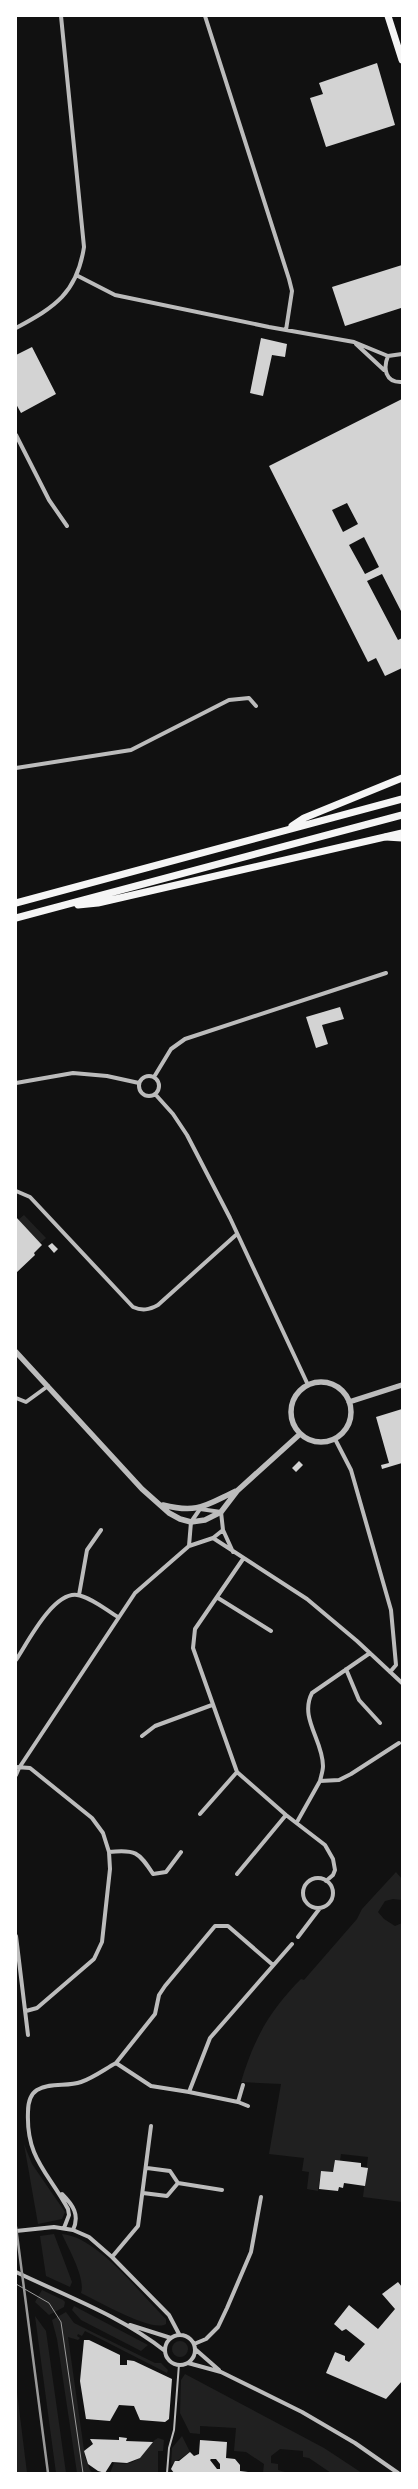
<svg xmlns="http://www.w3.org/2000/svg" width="418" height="2489" font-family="Signika,sans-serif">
<rect width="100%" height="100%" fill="#111"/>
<!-- green -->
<path fill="#202020" d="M24,1215L46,1238L40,1243L18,1220Z
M396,1872L402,1879V1900L393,1899L385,1901L378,1912L384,1919L395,1926L402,1923V2202L363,2197L368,2157L341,2154L340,2161L335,2160L333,2172L321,2171L318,2191L307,2189L309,2172L302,2171L304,2158L269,2154L281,2084L241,2082C254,2039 269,2011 301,1979L304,1980L357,1919L362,1909Z
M24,2144L32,2164L65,2212L62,2219L38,2224Z
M54,2234L72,2282L70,2287L46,2276L40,2236Z
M62,2234C98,2237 140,2294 166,2319V2324C152,2333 96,2300 81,2293C86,2278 68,2248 62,2234Z
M42,2290L63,2300L65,2302L64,2307L49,2315L35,2302Z
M74,2306L148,2345L141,2351L81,2320L72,2310Z
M66,2312L74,2323L155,2363H161L168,2370L167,2373L85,2331L82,2336L78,2334L77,2336L80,2338L78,2340L68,2337L85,2457L90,2470L93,2473H77L57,2339L52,2320Z
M35,2316L46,2331L66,2473H56Z
M172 2349a8 8 0 1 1 16 0a8 8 0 1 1-16 0Z
M185,2374L324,2448L362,2473H331L309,2458L303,2457V2451L280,2449L271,2456V2463L278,2464V2470L288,2473H263L264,2464L246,2452L234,2451L236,2428L200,2426V2434L190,2433L180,2413L181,2380Z
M16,2384L27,2473H16Z
M182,2436L190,2452L171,2465L172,2448Z
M158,2438L164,2440L163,2451H158V2473H110L114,2463C144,2468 140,2448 158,2438Z"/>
<!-- building -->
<path fill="#d3d3d3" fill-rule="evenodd" d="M377,63L395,125L326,147L310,98L323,94L319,83Z
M402,265V311L401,308L345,326L332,287Z
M261,338L287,344L285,357L272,355L263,396L250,393Z
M32,347L56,394L21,413L16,404V355Z
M402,399V613L382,574L367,581L398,640L402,638V668L385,676L376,658L368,662L269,466ZM347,503L358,524L343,532L332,510ZM364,537L379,567L365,574L349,545Z
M340,1007L344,1019L322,1025L328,1044L316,1048L306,1017Z
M16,1217L42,1245L34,1253L35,1255L16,1273Z
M52,1243L58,1249L54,1253L48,1246Z
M402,1409V1463L382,1469L381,1465L389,1463L376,1417Z
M299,1461L303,1465L296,1472L292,1468Z
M335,2160L361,2163V2167L368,2168L365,2186L344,2183L343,2188L339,2187L338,2191L319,2189L321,2171L333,2172Z
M398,2282L402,2287V2381L386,2399L326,2373L335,2352L345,2356V2360L349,2362L365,2344L346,2329L342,2331L334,2324L349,2305L378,2329L395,2309L382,2294Z
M84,2340H89L120,2355V2365H127V2360L134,2361L172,2379L169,2419L165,2422L140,2420L134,2406L119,2405L110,2421L86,2419L80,2381Z
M119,2437L127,2438L126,2441L153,2442L140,2458L127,2463L112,2462L105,2473L98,2471L88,2464L84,2451L93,2444L90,2439L119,2440Z
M200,2440L227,2442L226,2458L235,2459L240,2465V2471L257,2473H174L171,2469L175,2461H179L190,2452L194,2456L199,2454ZM211,2459H216L220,2464V2469H217L210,2460Z"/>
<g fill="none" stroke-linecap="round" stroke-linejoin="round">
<!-- service -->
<path stroke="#bcbcbc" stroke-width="2" d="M167,2473L169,2448L174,2430L179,2364"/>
<!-- minor -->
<path stroke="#bcbcbc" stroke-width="4" d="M205,16L289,279L292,291L286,330
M78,276L115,295L269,327L354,342L388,356L402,354
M16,328C55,307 77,293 84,247L61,16
M356,344L384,370
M388,356C383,368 385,383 402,382
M16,435L49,500L67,526
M16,768L131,750L229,700L249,698L256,706
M139 1086a10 10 0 1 1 20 0a10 10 0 1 1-20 0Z
M154,1077L171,1049L185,1039L386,973
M16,1083L73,1073L107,1076L139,1083
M155,1094L173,1114L187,1135L230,1218L308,1385
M16,1191L30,1197L133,1307C142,1311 149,1310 158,1305L237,1234
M16,1398L26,1402L48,1386
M335,1439L351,1470L391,1610L396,1665L390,1672
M213,1538L307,1599L357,1641L402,1683
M189,1546L191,1522L200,1509L221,1512L223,1530L233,1552
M243,1559L195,1629L193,1648L237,1772L286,1815L325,1845L333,1859L335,1870L333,1875L326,1881
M79,1595L87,1550L101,1530
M218,1598L271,1631
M16,1660C28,1642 53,1592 77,1595C91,1597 106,1610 118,1617
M346,1669L359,1700L380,1723
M142,1736L155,1726L212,1705
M16,1767L30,1768L92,1818L103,1833L109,1852L110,1869L102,1942L94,1959L37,2008L26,2011
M16,1775L19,1768L135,1593L189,1546L213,1538L223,1530
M320,1781C321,1776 323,1771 323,1766C323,1740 299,1718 312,1693L370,1653
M200,1814L237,1772
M297,1822L320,1781L339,1780L351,1774L399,1743
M109,1852C135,1849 139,1852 153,1874L166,1872L181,1852
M237,1874L286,1815
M303 1893a15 15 0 1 1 30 0a15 15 0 1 1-30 0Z
M16,1936L28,2035
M298,1937L320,1908
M116,2063L155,2014L159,1995L165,1986L215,1926H228L273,1965
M189,2092L238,2102L248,2106
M238,2102L243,2085
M178,2183L222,2190
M143,2193L167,2196L178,2183L170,2171L147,2168
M62,2194C73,2205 80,2215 73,2230
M64,2228L69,2215L68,2209C48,2172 26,2158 28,2112C28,2104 29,2095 37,2090C51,2082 67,2087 81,2082C93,2078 105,2069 116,2063L151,2086L189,2092L210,2038L292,1944
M16,2231L54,2227L73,2230L89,2237L112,2257L169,2315L179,2334
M112,2257L138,2226L151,2126
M16,2272C66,2296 121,2316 165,2351
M130,2325L171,2338
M165 2350a15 15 0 1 1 30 0a15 15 0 1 1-30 0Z
M194,2344L206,2339L218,2327L227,2308L251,2252L261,2197
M195,2349L219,2370
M188,2363L221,2372L302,2412L355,2443L398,2473"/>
<!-- tertiary -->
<path stroke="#bcbcbc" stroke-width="5.5" d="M16,1352L142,1489L169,1513L180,1519L191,1522L205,1520L221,1512L237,1491L300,1434
M291 1412a30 30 0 1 1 60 0a30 30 0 1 1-60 0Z
M349,1402L402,1385
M163,1505C198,1514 206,1505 236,1491"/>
<!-- primary -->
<path stroke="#f5f5f5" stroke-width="7" d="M386,837L402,838"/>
<!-- trunk -->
<path stroke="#f5f5f5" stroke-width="7" d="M388,16L402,60
M292,826L304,818L402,778
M16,903L402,799
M78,905L98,903L402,833
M16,918L402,815"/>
<!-- tram -->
<path stroke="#9a9a9a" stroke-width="1" d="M16,2284L49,2303L61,2322L83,2473"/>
<!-- rail -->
<path stroke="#9a9a9a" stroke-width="2.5" d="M16,2227L48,2473"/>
</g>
<!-- border -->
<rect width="418" height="2489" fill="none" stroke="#ffffff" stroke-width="34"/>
</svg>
